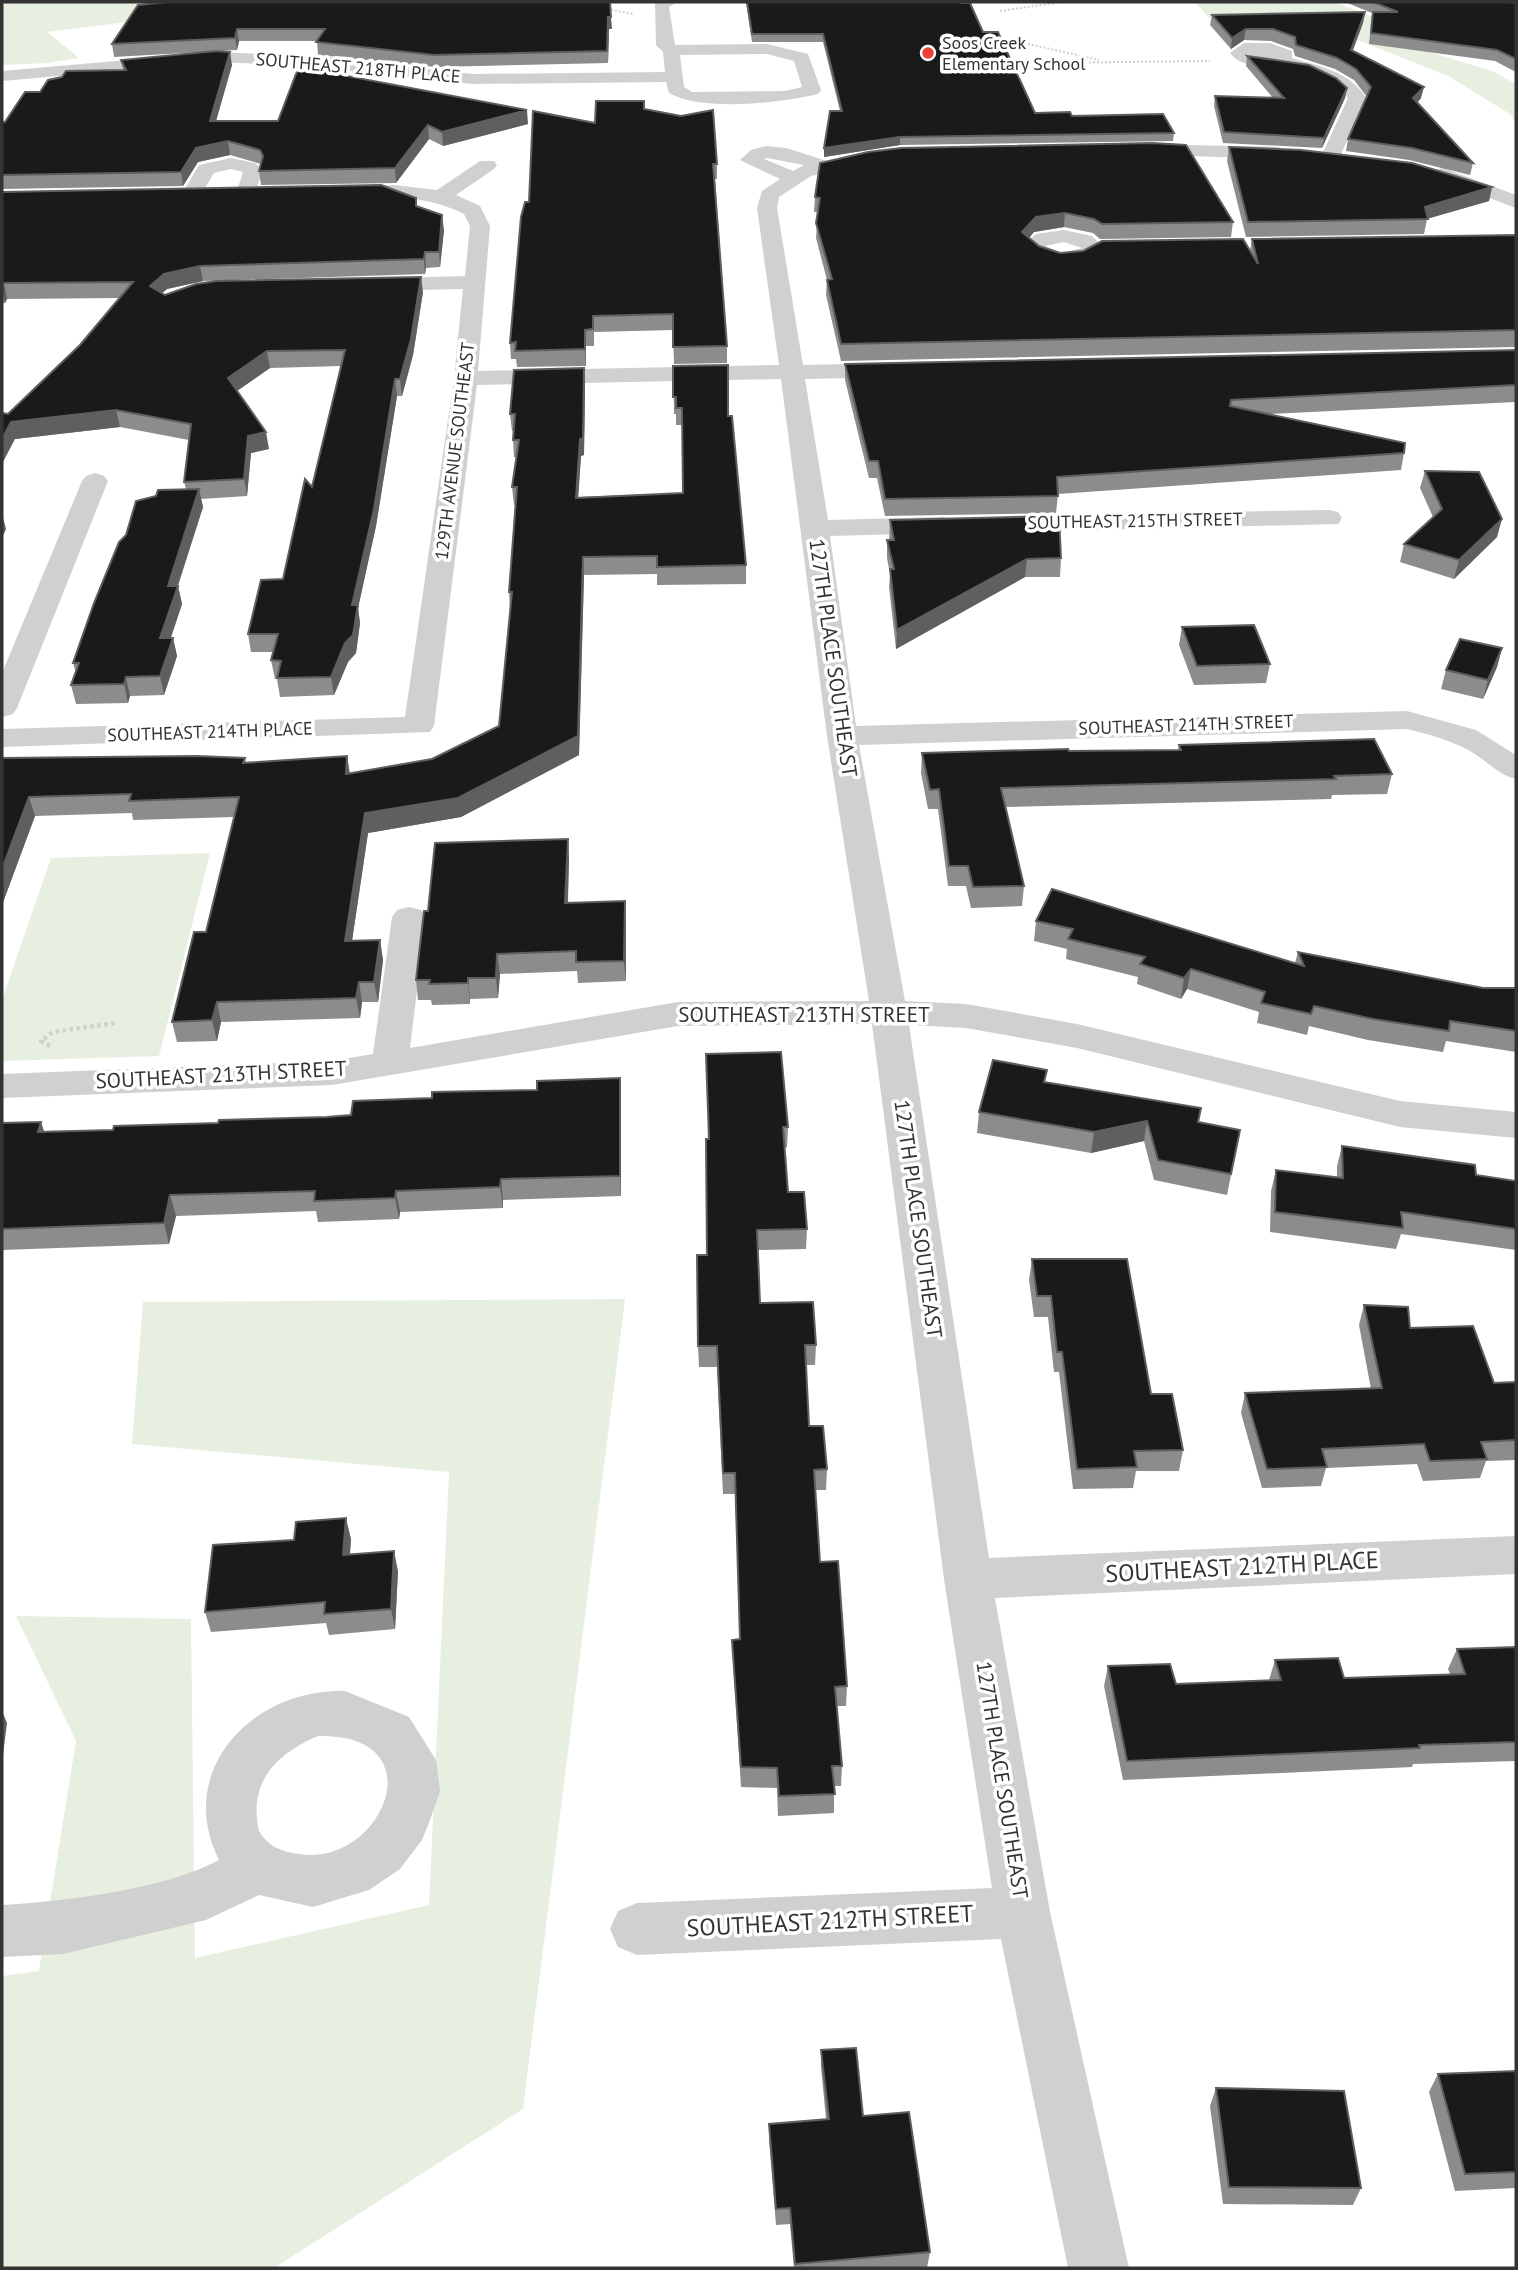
<svg xmlns="http://www.w3.org/2000/svg" width="1518" height="2270" font-family="'PT Sans',sans-serif">
<rect width="100%" height="100%" fill="#fff"/>
<!-- green -->
<path fill="#e7efe1" d="M2,2H146L135,21L47,32L79,58L47,63L2,65Z
M1195,2H1334L1398,26L1426,51L1492,71L1516,84V124L1510,114L1448,76L1300,17L1210,19Z
M210,853L159,1056L2,1061V1000L51,858Z
M625,1299L523,2109L274,2268H2V1976L39,1971L76,1741L16,1616L191,1619L195,1958L429,1905L449,1472L132,1444L143,1302Z"/>
<g fill="none" stroke-linecap="round" stroke-linejoin="round">
<!-- path-far1 -->
<path stroke="#d0d0d0" stroke-width="2" stroke-dasharray="2 2" stroke-linecap="butt" d="M607,9L633,14
M1000,11L1063,2
M1024,43L1099,60
M1037,63L1210,61"/>
<!-- path -->
<path stroke="#d0d0d0" stroke-width="4.5" stroke-dasharray="3.5 3.5" stroke-linecap="butt" d="M50,1046L41,1041L53,1032L115,1023"/>
<!-- minor -->
<path fill="#d0d0d0" fill-rule="evenodd" d="M655,2H677L669,7L675,45L767,44L808,54L821,90L818,94C780,103 702,112 669,93L666,82L473,84L304,66L218,62L2,81V71L218,52L304,56L473,74L665,72L663,52L656,45ZM767,54L794,61L802,87L785,91L692,92L684,87L680,55Z
M1244,43H1270L1292,51V58C1319,66 1351,72 1366,98L1338,161L1331,163L1321,157L1348,98C1337,79 1301,69 1280,66C1262,63 1243,70 1230,53Z
M1136,144L1279,147L1288,153L1279,159L1129,154L1127,150Z
M766,146L786,148L827,161L870,152L880,158L877,162L811,176L779,197L777,208L803,365L898,363L906,365L910,370L906,375L898,377L805,379L828,520L943,517L952,519L956,525L952,531L943,533L830,536L856,726L1407,711L1476,730L1516,755V779C1498,775 1486,760 1470,751C1450,740 1428,734 1407,729L859,745L905,1001L966,1004L1077,1024L1400,1101L1516,1112V1138L1400,1127L1077,1048L966,1028L909,1025L989,1558L1516,1536V1574L995,1598L1050,1912L1129,2268H1068L1001,1939L637,1955L618,1947L610,1929L618,1911L637,1903L992,1888L944,1579L872,1024L678,1026L332,1085L2,1098V1074L332,1061L373,1054L392,917L397,910L409,907L421,910L426,917L410,1048L678,1002L869,1001L827,736L781,379L477,385L434,726L430,732L2,747V729L405,717L454,378L463,289L368,291L357,285L368,279L465,276L470,226L464,214C425,194 386,197 343,198L336,196L333,192L336,188L394,185L437,190L480,161H494L497,165L494,169L456,195L480,206L490,226L478,371L779,365L757,208L762,191L780,179L740,160L751,150ZM767,158L804,165L793,171L764,159Z
M231,158L255,163L263,170L253,198H239L236,194L243,172L231,169L214,173L199,198H185L182,194L199,165Z
M1443,168L1516,195V208L1436,178L1433,174L1436,170Z
M1064,230L1092,236L1104,248C1086,274 1040,270 1023,245L1036,234ZM1064,242L1082,248L1063,253L1045,246Z
M95,473L104,476L108,481L17,708L13,714L2,717V673L82,481L86,476Z
M1329,510L1338,512L1342,518L1338,524L1007,532L998,530L994,524L998,518L1007,516Z
M345,1691L409,1717L436,1760L440,1791L429,1823L422,1840L400,1869L369,1890L313,1907L259,1895L206,1920L63,1954L2,1957V1905C66,1901 162,1890 219,1860C174,1770 253,1688 345,1691ZM318,1736C439,1733 382,1868 299,1854C280,1851 269,1847 259,1831C248,1782 276,1754 318,1736Z"/>
</g>
<!-- wall -->
<path fill="#8c8c8c" d="M167,2L612,29H609L608,63L435,67L318,55L317,41H239L237,50L114,57L112,44Z
M746,2H961L983,32L1035,113L1072,116L1174,133L1173,141L900,145L824,157L840,111L823,42H752Z
M1345,2H1508L1516,3V72L1495,61L1369,44L1372,13Z
M1365,12L1363,23L1352,51L1421,98L1417,103L1473,163L1470,175L1409,160L1346,151L1348,139L1367,97L1354,80L1335,69L1295,56L1293,49L1271,41L1244,40L1231,49L1210,25L1212,15Z
M1247,56L1347,88L1345,98L1322,148L1223,143L1214,106L1215,96L1273,98L1246,66Z
M332,59L333,74L528,124L443,146L429,139L396,183L261,185L259,171L261,164L230,155L198,162L183,186L2,189V122H5L40,92L123,70L121,60L232,65L216,121H278Z
M644,109L717,164V179H715L727,346V363L674,364L673,330L594,332V346H586V366L517,367L516,359H511L510,343L529,202L595,123Z
M1229,147L1492,187L1489,201L1427,219L1424,234L1246,237L1227,161Z
M2,192L417,206L444,230L440,267L426,268L425,274L203,281L167,289L162,293L165,295L423,292L413,355L402,396H397L376,526L358,608L360,623L356,653L348,662L334,695L280,697L277,679H275L271,660L273,652H251L248,634L283,579L312,487L341,366L270,368L237,391L269,449L251,453L247,496L201,499L203,507L178,586L182,604L171,638H173L177,656L164,695L130,696L128,703L76,704L71,685L76,673L73,663L186,489L184,482L189,440L120,427L15,439L8,414L80,345L120,298L7,299L5,303H2Z
M815,197L1233,222L1231,237L1100,239L1093,233L1064,227L1034,232L1029,238L1039,246L1060,253L1250,251L1252,239L1516,235V347L841,361L826,295L827,280L816,238L818,212H814Z
M1516,350V402L1270,414L1404,453L1401,470L1058,494L1056,513L885,516L877,478H869L845,380V364Z
M673,366L728,416L746,565V584L657,585V574L584,575L579,755L461,817L368,833L352,941L380,940L383,960L378,1002H362L360,1018L221,1022L217,1041L177,1042L172,1022L206,932L234,817L133,820L132,813L35,816L2,905V758H245L246,763L347,756L350,774L432,759L499,726L510,610L509,592L515,505H514L512,487L516,457H514L513,440L514,431H512L510,414L584,368L585,385L584,455L581,456L578,497L683,493L682,425H676V414H674Z
M1425,471L1497,537L1454,579L1400,562L1404,544L1433,517L1420,488Z
M890,520L1061,558L1060,577H1025L896,649L889,587L890,574L887,558V540H889Z
M1182,627L1270,664L1266,683L1194,685L1179,645Z
M1502,648L1497,667L1483,699L1441,689L1446,670Z
M1179,745L1392,774L1387,794L1332,795L1331,799L1005,807L1024,886L1022,906L971,908L966,886H948L938,809H928L921,773L922,753L1178,750Z
M568,839L569,859L568,903L626,921V981L578,983L577,971L500,974L498,998L470,999V1004L432,1005L431,1000H418L416,980L428,911Z
M1036,921L1295,963L1298,952L1483,988H1516V1052L1446,1041L1443,1052L1368,1040L1309,1026L1307,1035L1257,1023L1259,1012L1187,989L1181,999L1137,984L1138,977L1066,959L1067,949L1034,941Z
M620,1078L621,1099V1196L503,1200V1208L400,1212L399,1219L318,1222L316,1211L176,1216L169,1244L2,1250V1123L44,1131L113,1130L327,1117L351,1115L432,1098L537,1090Z
M1046,1082L1198,1122L1240,1130L1227,1195L1154,1180L1144,1141L1091,1153L977,1133L979,1112Z
M788,1127L787,1147L785,1148L788,1192L807,1229L806,1249L758,1250L760,1303L816,1345L815,1365H806L809,1426L827,1469L826,1490H815L820,1562L847,1686L846,1706H837L842,1766L841,1786H834V1813L778,1816L777,1788L741,1787L733,1660L732,1640L740,1639L735,1494H723L717,1367H699L698,1346L707,1255L706,1139Z
M1342,1146L1476,1175L1516,1181V1250L1401,1234L1396,1249L1270,1232L1271,1191L1276,1170L1337,1177V1166Z
M1032,1259L1151,1394L1183,1450L1179,1471H1136L1133,1488L1073,1489L1059,1372H1054L1048,1317H1034L1029,1280Z
M1364,1305L1410,1328L1494,1383L1516,1382V1460L1486,1461L1480,1478L1423,1481L1417,1464L1326,1468L1321,1486L1262,1488L1241,1413L1245,1393L1371,1389L1359,1325Z
M351,1539L350,1554L398,1571L395,1629L329,1635L326,1623L211,1632L205,1612Z
M1516,1647V1761L1413,1764L1412,1767L1123,1780L1104,1686L1108,1666L1176,1684L1269,1680L1275,1660L1344,1678L1450,1674L1448,1669L1457,1649Z
M821,2050L863,2116L930,2252L927,2268H794L790,2224L776,2225L769,2140V2124L826,2119L821,2067Z
M1516,2071V2188L1455,2191L1429,2092L1438,2074Z
M1216,2088L1361,2188L1353,2205L1223,2204L1210,2106Z"/>
<!-- shaded-wall -->
<path fill="#5f5f5f" d="M1365,12L1363,23L1349,61L1351,50Z
M608,17H611L612,29H609L608,63Z
M237,29L239,41L237,50L235,38Z
M1246,29L1244,40L1231,49L1232,38Z
M230,52L232,65L212,135L210,121Z
M332,59L334,72L332,87L331,73Z
M1424,87L1421,98L1411,110L1413,98Z
M1347,88L1345,98L1322,148L1324,138Z
M527,110L528,124L443,146L442,132Z
M428,125L429,139L396,183L395,168Z
M900,137V145L824,157V148Z
M228,141L230,155L198,162L183,186L181,172L196,148Z
M1492,187L1489,201L1426,219L1425,207Z
M1065,213L1064,227L1034,232L1021,247L1022,232L1036,217Z
M442,215L444,230L440,267L439,252Z
M425,252L426,268L425,274L424,259Z
M200,266L203,281L167,289L153,301L150,286L164,274Z
M421,277L423,292L413,355L402,396L400,379Z
M4,283L7,299L5,303L2,290V286Z
M585,330L586,346V366L585,349Z
M267,351L270,368L231,395L228,378Z
M584,368L585,385L584,455L581,456L577,515L576,498Z
M395,379L397,396L376,526L358,608L360,623L356,653L348,662L334,695L331,677L352,605Z
M116,410L120,427L15,439L2,464V439L11,422Z
M266,432L269,449L251,453L247,496L244,479L248,436Z
M199,489L203,507L173,600L178,586L182,604L164,657L160,638L168,586Z
M2,514L6,529L2,538Z
M1502,519L1497,537L1454,579L1459,560Z
M583,557L584,575L579,755L461,817L368,833L349,961L345,941L365,813L578,736Z
M1027,559L1025,577L896,649L897,630Z
M173,638L177,656L164,695L160,676Z
M1502,648L1497,667L1483,699L1488,680Z
M126,677L130,696L128,703L124,684Z
M347,756L350,776L346,774Z
M29,797L35,816L2,905V869Z
M568,839L569,859L567,923L565,903Z
M625,901L626,921V981L624,961Z
M380,940L383,960L378,1002L374,982Z
M497,954L500,974L498,998L496,978Z
M1191,969L1187,989L1181,999L1184,978Z
M468,978L470,999V1004L468,983Z
M359,982L362,1002L360,1018L356,998Z
M217,1002L221,1022L217,1041L212,1020Z
M620,1078L621,1099V1196L620,1176Z
M1147,1121L1144,1141L1091,1153L1094,1132Z
M41,1122L48,1143L38,1132Z
M501,1179L503,1200V1208L500,1187Z
M396,1191L400,1212L399,1219L395,1198Z
M170,1195L176,1216L169,1244L164,1223Z
M346,1518L351,1539L348,1575L343,1555Z
M394,1551L398,1571L395,1629L391,1609Z
M2,1711L7,1723L2,1763Z"/>
<!-- building -->
<path fill="#1a1a1a" stroke="#5f5f5f" stroke-width="2" d="M167,2H610L611,17H608L607,51L434,55L316,42L325,29H237L235,38L112,44L138,5Z
M747,2H961V3H970L983,32H998L1035,113L1070,112L1072,116L1163,114L1174,133L900,137L824,148L830,111H842L823,34H752Z
M1373,2H1508L1516,3V59L1497,50L1371,33L1373,12H1398Z
M1365,12L1351,50L1424,87L1413,98L1473,163L1412,148L1348,139L1371,87L1356,69L1337,58L1296,45L1295,37L1273,29H1246L1232,38L1212,15Z
M216,51L230,52L210,121H278L296,74L307,56L332,59L331,73L527,110L442,132L428,125L395,168L259,171L263,156L260,150L228,141L196,148L181,172L2,175V122H5L25,92H40L48,80L62,77L66,71L126,70L121,60Z
M1247,56L1309,65L1336,78L1347,88L1324,138L1224,132L1215,96L1284,98Z
M596,101H644V109L681,116L713,110L717,164H713L727,346L673,347V314L593,316V329L585,330V349L515,351L516,342L510,343L521,217L525,202H529L533,111L595,123Z
M1152,143L1186,145L1233,222L1102,224L1094,219L1065,213L1036,217L1022,232L1039,246L1060,253L1083,251L1102,241L1243,239L1258,264L1252,239L1516,235V330L841,344L827,280L832,279L816,223L820,198L815,197L820,163L868,152L901,148Z
M1229,147L1301,150L1412,163L1492,187L1425,207L1428,219L1248,222Z
M381,185L416,198V206L442,215L439,252H425L424,259L200,266L164,274L150,286L165,295L196,284L216,281L421,277L411,339L400,379H395L374,509L352,605H358L353,635L345,643L331,677L277,678L281,661L271,660L278,634H248L261,580L283,579L305,479L312,487L345,350L267,351L228,378L266,432L248,436L244,479L184,482L191,424L116,410L11,422L2,439V413L8,414L80,345L133,282L4,283L2,286V192Z
M1516,350V385L1231,400L1230,406L1405,443L1404,453L1057,477L1058,496L885,499L878,461H869L845,364Z
M728,365V416H732L746,565L657,567V556L583,557L578,736L458,798L365,813L345,941L380,940L374,982H359L356,998L217,1002L212,1020L172,1022L194,932H206L239,797L129,801L131,794L29,797L2,869V758L197,756L245,758L243,763L347,756L346,774L432,759L499,726L512,592H509L517,487H512L519,440H513L515,414H510L514,370L584,368L583,438L580,439L576,498L683,493L682,408H676V397H673V366Z
M1425,471L1479,472L1502,519L1459,560L1404,544L1442,509Z
M199,489L168,586H178L160,638H173L160,676L126,677L124,684L71,685L79,663H73L94,603L119,542L126,535L136,501L156,496L158,490Z
M1059,516L1061,558L1027,559L897,630L890,569H894L887,540H894L890,520Z
M1254,625L1270,664L1197,666L1182,627Z
M1460,639L1502,648L1488,680L1446,670Z
M1374,739L1392,774L1334,776L1336,779L1001,788L1024,886L973,887L968,866H949L939,789L930,790L922,753L1068,749L1069,751L1181,750L1179,745Z
M568,839L565,903L625,901L624,961L576,962V951L497,954L496,978H468V983L429,984L430,980H416L424,911H428L435,843Z
M1052,889L1304,966L1298,952L1483,988H1516V1031L1450,1021L1449,1031L1373,1019L1314,1006L1311,1014L1261,1003L1265,992L1191,969L1184,978L1140,964L1145,957L1068,939L1073,929L1036,921Z
M781,1052L788,1127H783L788,1192H804L807,1229L757,1230L760,1303L813,1302L816,1345H805L809,1426H823L827,1469L814,1470L820,1562L838,1561L847,1686L835,1687L842,1766H832L835,1794L779,1796L777,1768L741,1767L732,1640L740,1639L735,1473H723L717,1346H698L697,1255H707L706,1139H709L706,1054Z
M993,1060L1047,1070L1044,1082L1201,1108L1198,1122L1240,1130L1231,1174L1158,1160L1147,1121L1094,1132L979,1112Z
M620,1078V1176L501,1179L500,1187L396,1191L395,1198L314,1201L315,1191L170,1195L164,1223L2,1229V1123L41,1122L38,1132L113,1130L114,1126L218,1123L219,1120L327,1117L351,1115L353,1101L432,1098V1092L537,1090V1081Z
M1342,1146L1475,1165L1476,1175L1516,1181V1229L1401,1212L1403,1228L1275,1212L1276,1170L1343,1178Z
M1032,1259H1127L1151,1394H1172L1183,1450L1134,1451L1137,1467L1077,1469L1062,1352H1057L1051,1296H1037Z
M1364,1305L1408,1307L1410,1328L1473,1326L1494,1383L1516,1382V1440L1481,1442L1487,1459L1430,1461L1424,1444L1322,1449L1327,1467L1267,1469L1245,1393L1382,1388Z
M346,1518L343,1555L394,1551L391,1609L324,1614L325,1602L205,1612L213,1545L294,1540L296,1522Z
M1516,1647V1742L1419,1745L1420,1748L1127,1761L1108,1666L1170,1664L1176,1684L1281,1680L1275,1660L1338,1658L1344,1678L1465,1674L1457,1649Z
M856,2048L863,2116L909,2112L930,2252L795,2264L790,2208L776,2209L769,2124L829,2119L821,2050Z
M1516,2071V2172L1465,2174L1438,2074Z
M1216,2088L1344,2091L1361,2188L1229,2187Z"/>
<!-- markers -->
<circle fill="#e94135" stroke="#fff" stroke-width="2.5" cx="928" cy="53" r="7"/>
<g text-anchor="middle" stroke-width="7" stroke-linejoin="round" paint-order="stroke">
<!-- far-poi labels -->
<g font-size="18" fill="#333" stroke="#fff" text-anchor="start">
<text x="942" y="49">Soos Creek<tspan x="942" dy="21">Elementary School</tspan></text>
</g>
<!-- far-street labels -->
<g font-size="18" fill="#333" stroke="#fff">
<text transform="translate(358 68) rotate(5)" y="6">SOUTHEAST 218TH PLACE</text>
<text transform="translate(455 451) rotate(-83)" y="6">129TH AVENUE SOUTHEAST</text>
<text transform="translate(1135 521) rotate(-1)" y="6">SOUTHEAST 215TH STREET</text>
<text transform="translate(1186 725) rotate(-2)" y="6">SOUTHEAST 214TH STREET</text>
<text transform="translate(210 732) rotate(-2)" y="6">SOUTHEAST 214TH PLACE</text>
</g>
<!-- street labels -->
<g font-size="21" fill="#333" stroke="#fff">
<text transform="translate(833 658) rotate(82)" y="7">127TH PLACE SOUTHEAST</text>
<text x="804" y="1022">SOUTHEAST 213TH STREET</text>
<text transform="translate(221 1075) rotate(-3)" y="7">SOUTHEAST 213TH STREET</text>
<text transform="translate(918 1219) rotate(82)" y="7">127TH PLACE SOUTHEAST</text>
<text transform="translate(1002 1780) rotate(81)" y="7">127TH PLACE SOUTHEAST</text>
</g>
<!-- near-street labels -->
<g font-size="24" fill="#333" stroke="#fff">
<text transform="translate(1242 1567) rotate(-3)" y="8">SOUTHEAST 212TH PLACE</text>
<text transform="translate(830 1921) rotate(-3)" y="8">SOUTHEAST 212TH STREET</text>
</g>
</g>
<!-- border -->
<rect width="1518" height="2270" fill="none" stroke="#333333" stroke-width="7"/>
</svg>
